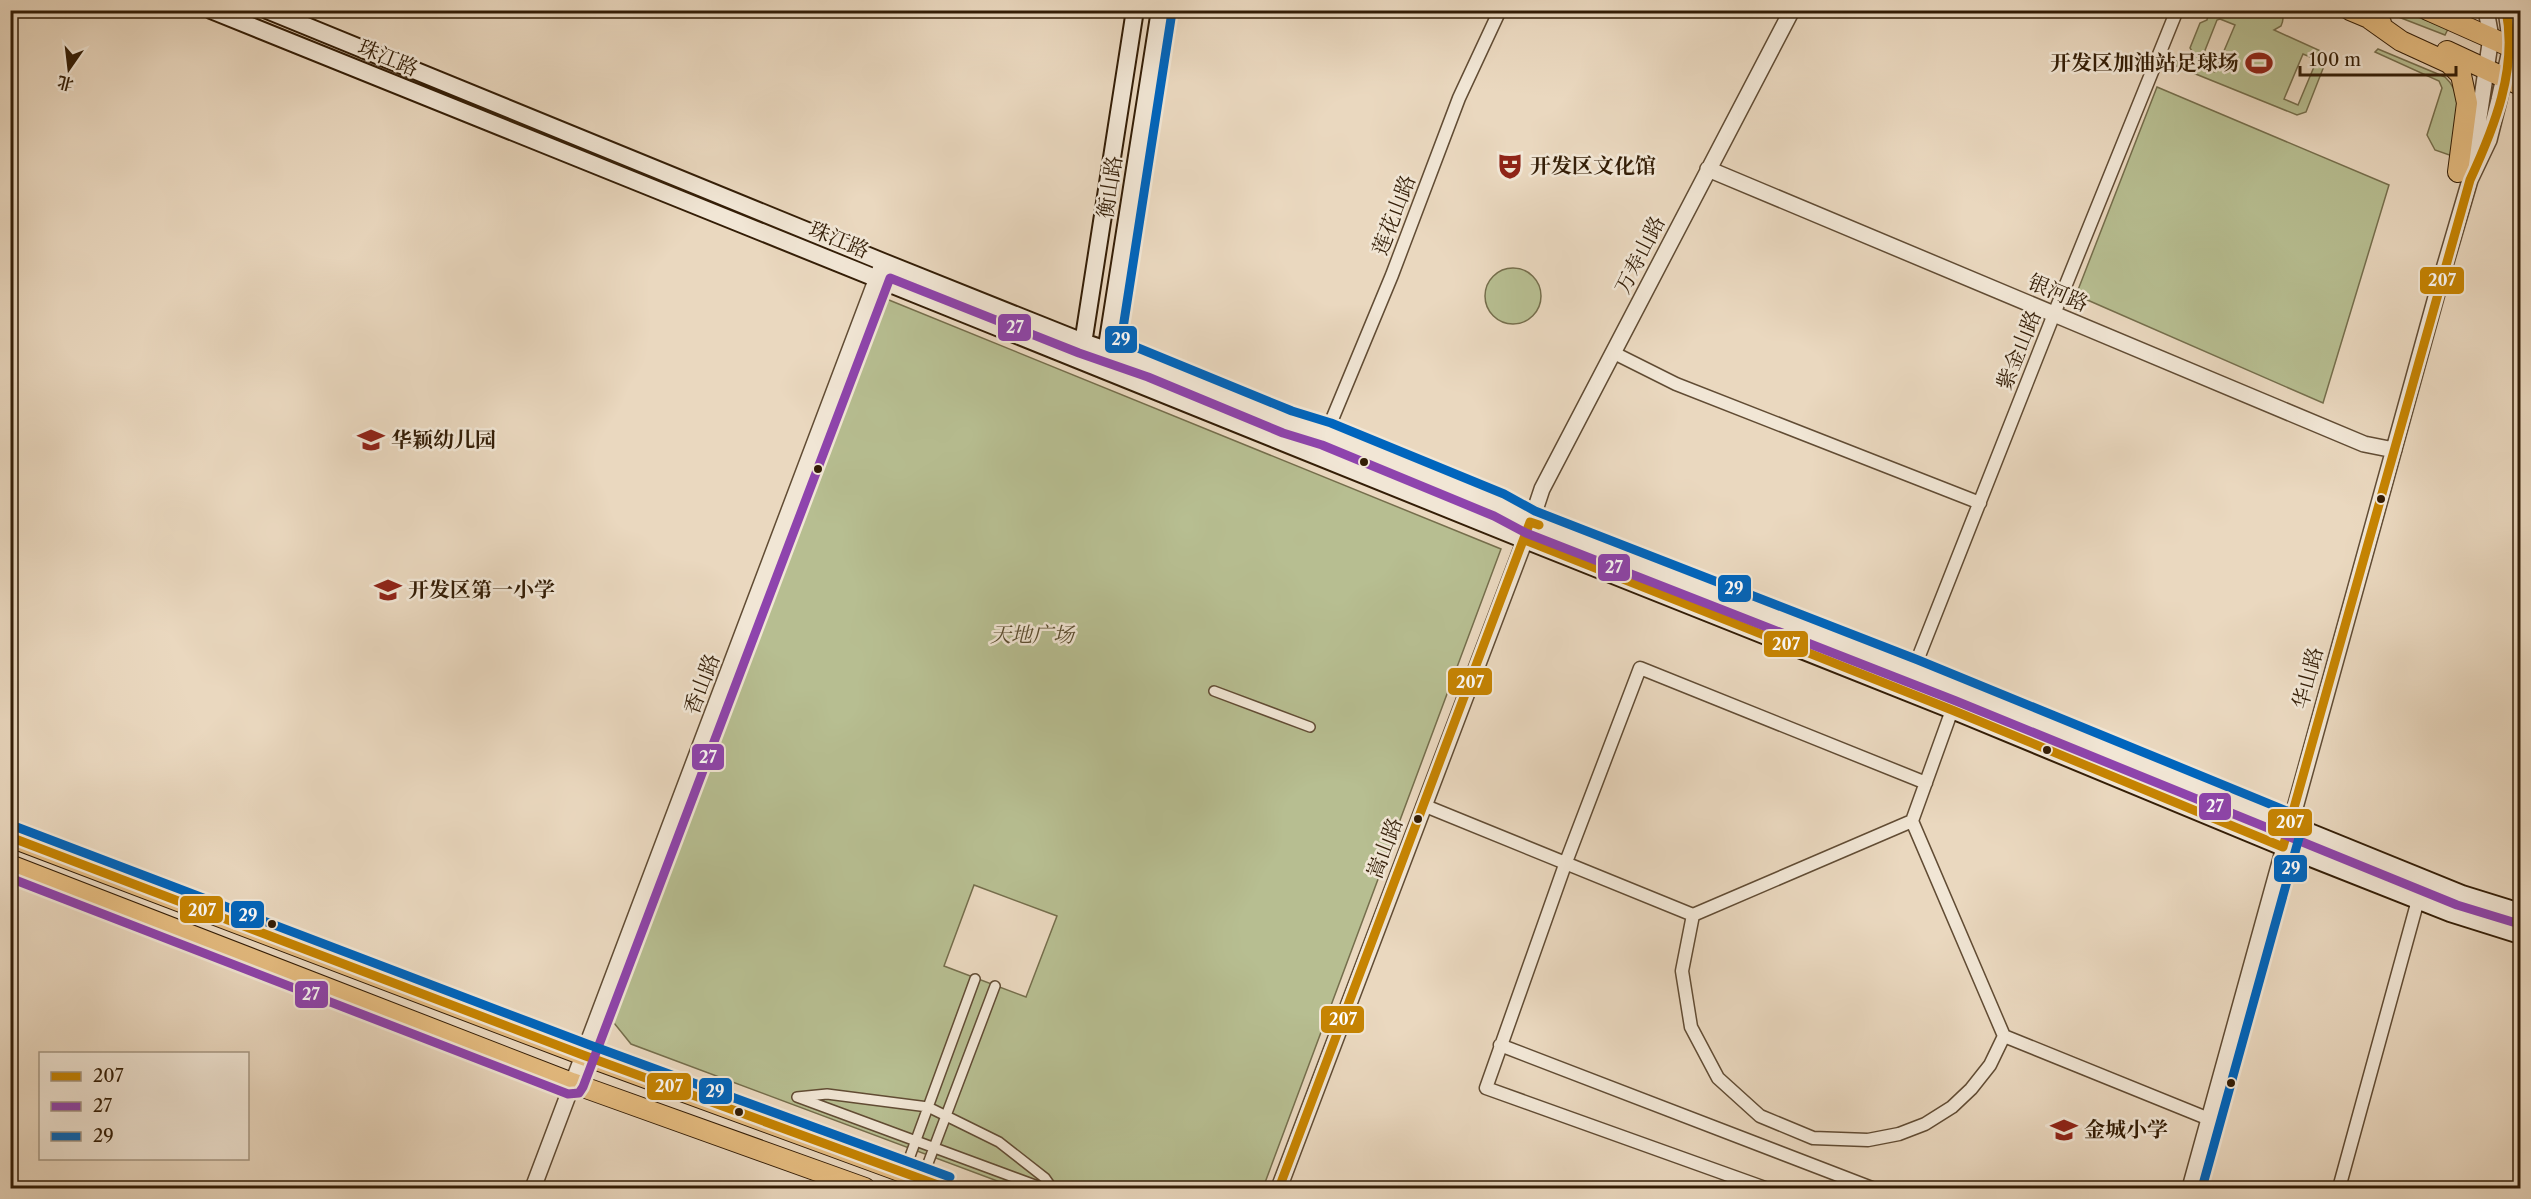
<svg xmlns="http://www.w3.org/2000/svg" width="2531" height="1199" font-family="'Libre Caslon Text','Noto Serif SC',serif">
<rect width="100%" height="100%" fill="#ead8bf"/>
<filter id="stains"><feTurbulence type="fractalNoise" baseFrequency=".00333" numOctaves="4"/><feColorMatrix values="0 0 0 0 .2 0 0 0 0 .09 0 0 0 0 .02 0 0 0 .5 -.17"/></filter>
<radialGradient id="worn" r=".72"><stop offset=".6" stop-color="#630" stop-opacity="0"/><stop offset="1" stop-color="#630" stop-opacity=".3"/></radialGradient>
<!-- green -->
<path fill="#b7be91" stroke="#756e4c" stroke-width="1.5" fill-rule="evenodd" d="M2209,10L2225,11L2233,13L2232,11H2278C2284,16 2284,19 2281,26L2274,30L2325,53L2326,61L2306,112L2297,115L2171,64L2173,60L2187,65L2194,54L2190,48L2200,23L2207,20ZM2220,19L2235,25L2215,72L2200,66V63L2217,20ZM2303,54L2315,59L2316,62L2298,105L2284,99Z
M2383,11H2403L2448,29L2445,35Z
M2378,49L2445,77C2467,97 2456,131 2455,157L2435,150L2427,135L2442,88L2439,81L2375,52Z
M2157,87L2389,185L2323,403L2076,295Z
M1485 296a28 28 0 1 1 56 0a28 28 0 1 1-56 0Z
M884,298L1501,549L1263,1188H1016L631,1044L614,1023L612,1012L684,830ZM974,885L1057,916L1026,997L944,966Z"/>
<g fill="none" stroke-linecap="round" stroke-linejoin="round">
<defs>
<path id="pedestrian" d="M1214,691L1310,727
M909,1159L975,979
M927,1166L995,986
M1043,1188L797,1097L827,1094L928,1107L999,1142L1045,1178L1052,1188"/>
<path id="minor" d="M1614,353L1676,384L1980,503
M1326,434L1392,275L1459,98L1500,10
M1913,671L2054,314L2177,10
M1423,805L1693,915
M1912,821L2004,1036L1990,1065L1971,1089L1952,1107L1925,1124L1899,1134L1868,1140L1813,1138L1760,1116L1718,1078L1691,1027L1682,971L1693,915L1912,821L1952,710
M2004,1036L2209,1119
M1500,1045L1872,1188
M1765,1188L1486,1088L1566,862L1640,668L1926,783
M2339,1188L2418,900"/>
<path id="tertiary" d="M1708,169L2364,444L2394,450
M2471,171L2491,37L2486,10
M533,1188L883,262
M1279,1188L1525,540L1542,489L1792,10
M2190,1188L2441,279L2470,180L2489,140L2499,100L2511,46L2506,10"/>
<path id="secondary" d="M211,10L1525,540L1952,710L2283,847L2450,913L2520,935
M267,10L883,262L1083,342L1152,366L1288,422L1326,434L1499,505L1530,522L1960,690L2462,894L2520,912
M1082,350L1135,10
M1105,359L1160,10"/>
<path id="primary" d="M2350,10L2381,23
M2428,10L2520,51
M2370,19L2401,41L2449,63L2461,75L2467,103L2458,172
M2447,51L2520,85
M10,837L583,1055L946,1188
M10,865L572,1083L865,1188"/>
</defs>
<!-- pedestrian casing -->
<use href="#pedestrian" stroke="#614c34" stroke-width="12"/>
<!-- minor casing -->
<use href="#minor" stroke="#614c34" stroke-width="15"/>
<!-- tertiary casing -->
<use href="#tertiary" stroke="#614c34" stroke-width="18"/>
<!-- secondary casing -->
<use href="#secondary" stroke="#331d06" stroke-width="20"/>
<!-- primary casing -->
<use href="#primary" stroke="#331d06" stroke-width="22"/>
<!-- pedestrian -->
<use href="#pedestrian" stroke="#f1e6d5" stroke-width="9"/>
<!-- minor -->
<use href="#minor" stroke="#f1e6d5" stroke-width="12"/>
<!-- tertiary -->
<use href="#tertiary" stroke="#f1e6d5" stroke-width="15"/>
<!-- secondary -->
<use href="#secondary" stroke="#f1e6d5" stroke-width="16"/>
<!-- primary -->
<use href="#primary" stroke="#e5bc80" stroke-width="20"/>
<defs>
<path id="bus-1" d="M1525,540L1952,710L2283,847L2470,180C2494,128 2518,69 2506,10
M10,837L583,1055L946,1188
M1279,1188L1530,522L1539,525"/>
<path id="bus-2" d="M10,878L568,1094L579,1093L583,1087L890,278L1079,353L1148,377L1283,433L1322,445L1494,516L1526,533L1956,701L2457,905L2516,923"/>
<path id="bus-3" d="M1172,12L1121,341L1292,411L1331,423L1504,494L1535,511L1918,660L2299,816L2302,827L2202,1188
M14,826L587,1044L950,1177"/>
</defs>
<!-- bus-1 casing -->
<use href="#bus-1" stroke="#f1e6d5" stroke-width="14"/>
<!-- bus-2 casing -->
<use href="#bus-2" stroke="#f1e6d5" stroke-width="14"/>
<!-- bus-3 casing -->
<use href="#bus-3" stroke="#f1e6d5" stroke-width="14"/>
<!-- bus-1 -->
<use href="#bus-1" stroke="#c68402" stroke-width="9"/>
<!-- bus-2 -->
<use href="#bus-2" stroke="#8e44ad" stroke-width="9"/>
<!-- bus-3 -->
<use href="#bus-3" stroke="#0065bd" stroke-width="9"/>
</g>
<!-- icons -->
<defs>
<symbol id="stadium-bare" viewBox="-9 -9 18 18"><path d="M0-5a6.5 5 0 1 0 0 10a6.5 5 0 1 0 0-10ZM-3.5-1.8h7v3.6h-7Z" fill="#8f2418" stroke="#f1e6d5" stroke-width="2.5" paint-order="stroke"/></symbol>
<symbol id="theatre-bare" viewBox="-9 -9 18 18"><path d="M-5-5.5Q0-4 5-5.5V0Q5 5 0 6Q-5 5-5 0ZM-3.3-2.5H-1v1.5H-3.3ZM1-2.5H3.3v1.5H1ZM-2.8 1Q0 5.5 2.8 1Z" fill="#8f2418" stroke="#f1e6d5" stroke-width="2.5" paint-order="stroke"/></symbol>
<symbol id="school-bare" viewBox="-9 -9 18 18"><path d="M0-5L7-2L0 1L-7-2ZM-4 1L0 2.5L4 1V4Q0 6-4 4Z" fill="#8f2418" stroke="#f1e6d5" stroke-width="2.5" paint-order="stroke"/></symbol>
</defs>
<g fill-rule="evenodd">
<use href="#stadium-bare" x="2240" y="44" width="38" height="38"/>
<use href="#theatre-bare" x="1491" y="147" width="38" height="38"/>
<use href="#school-bare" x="352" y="421" width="38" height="38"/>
<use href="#school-bare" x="369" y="571" width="38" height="38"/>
<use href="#school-bare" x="2045" y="1111" width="38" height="38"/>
</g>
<!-- markers -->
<g fill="#331d06" stroke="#f1e6d5" stroke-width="2">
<circle cx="1364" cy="462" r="5"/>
<circle cx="818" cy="469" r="5"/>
<circle cx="2381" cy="499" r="5"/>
<circle cx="2047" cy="750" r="5"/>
<circle cx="1418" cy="819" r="5"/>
<circle cx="272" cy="924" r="5"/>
<circle cx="2231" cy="1083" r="5"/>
<circle cx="739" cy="1112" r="5"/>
</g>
<g text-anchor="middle" stroke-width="5" stroke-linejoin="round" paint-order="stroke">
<!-- street labels -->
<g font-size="21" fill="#331d06" stroke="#f1e6d5">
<text transform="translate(388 58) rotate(22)" y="7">珠江路</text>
<text transform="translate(1110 187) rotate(-81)" y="7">衡山路</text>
<text transform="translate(1394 215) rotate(-69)" y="7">莲花山路</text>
<text transform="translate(839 240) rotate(22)" y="7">珠江路</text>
<text transform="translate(1640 255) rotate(-63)" y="7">万寿山路</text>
<text transform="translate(2058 293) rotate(23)" y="7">银河路</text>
<text transform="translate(2019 350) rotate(-68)" y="7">紫金山路</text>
<text transform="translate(2308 678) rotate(-75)" y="7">华山路</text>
<text transform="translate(702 684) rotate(-69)" y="7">香山路</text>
<text transform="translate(1385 848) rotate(-69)" y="7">嵩山路</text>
</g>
<!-- poi labels -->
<g font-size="21" font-weight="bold" fill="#331d06" stroke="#f1e6d5" text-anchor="start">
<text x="2239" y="70" text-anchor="end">开发区加油站足球场</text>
<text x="1530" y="173">开发区文化馆</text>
<text x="391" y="447">华颖幼儿园</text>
<text x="408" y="597">开发区第一小学</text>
<text x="2084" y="1137">金城小学</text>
</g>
<!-- park labels -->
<g font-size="21" font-style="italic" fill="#5b4d30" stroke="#f1e6d5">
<text x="1032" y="642">天地广场</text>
</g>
</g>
<g stroke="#f1e6d5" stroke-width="2">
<rect x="2419" y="266" width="46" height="29" rx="6" fill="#c68402"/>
<rect x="997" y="313" width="35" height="29" rx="6" fill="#8e44ad"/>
<rect x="1104" y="325" width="34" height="29" rx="6" fill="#0065bd"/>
<rect x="1597" y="553" width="34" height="29" rx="6" fill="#8e44ad"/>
<rect x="1717" y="574" width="35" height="29" rx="6" fill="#0065bd"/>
<rect x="1763" y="630" width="46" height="28" rx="6" fill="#c68402"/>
<rect x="1447" y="667" width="46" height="29" rx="6" fill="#c68402"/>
<rect x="691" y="743" width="34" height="28" rx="6" fill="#8e44ad"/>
<rect x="2198" y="792" width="34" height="29" rx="6" fill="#8e44ad"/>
<rect x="2267" y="808" width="46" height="29" rx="6" fill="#c68402"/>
<rect x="2273" y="854" width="35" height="29" rx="6" fill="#0065bd"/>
<rect x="179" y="895" width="45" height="29" rx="6" fill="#c68402"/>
<rect x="230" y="900" width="35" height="29" rx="6" fill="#0065bd"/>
<rect x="294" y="980" width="35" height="29" rx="6" fill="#8e44ad"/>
<rect x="1320" y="1005" width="45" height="29" rx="6" fill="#c68402"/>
<rect x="646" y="1072" width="46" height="29" rx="6" fill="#c68402"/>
<rect x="698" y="1077" width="35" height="28" rx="6" fill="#0065bd"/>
</g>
<g font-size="16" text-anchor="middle" font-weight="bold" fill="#fff">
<text x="2442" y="286">207</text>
<text x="1015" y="333">27</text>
<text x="1121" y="345">29</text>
<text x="1614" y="573">27</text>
<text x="1734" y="594">29</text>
<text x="1786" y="650">207</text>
<text x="1470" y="688">207</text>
<text x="708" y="763">27</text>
<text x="2215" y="812">27</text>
<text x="2290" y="828">207</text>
<text x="2291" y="874">29</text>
<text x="202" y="916">207</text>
<text x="248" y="921">29</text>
<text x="311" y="1000">27</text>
<text x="1343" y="1025">207</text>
<text x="669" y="1092">207</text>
<text x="715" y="1097">29</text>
</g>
<!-- margin -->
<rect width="2531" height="1199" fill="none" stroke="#ead8bf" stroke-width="36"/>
<rect x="12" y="12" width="2507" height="1175" fill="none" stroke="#331d06" stroke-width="3"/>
<rect x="18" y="18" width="2495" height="1163" fill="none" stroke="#331d06" stroke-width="1.5"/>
<!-- legend -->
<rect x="39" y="1052" width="210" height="108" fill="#f1e6d5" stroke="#a59682" stroke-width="1.5"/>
<rect x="51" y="1072" width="30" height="9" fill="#c68402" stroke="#a59682" stroke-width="1.5"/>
<text x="93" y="1082" font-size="18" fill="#331d06">207</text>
<rect x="51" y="1102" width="30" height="9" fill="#8e44ad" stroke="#a59682" stroke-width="1.5"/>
<text x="93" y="1112" font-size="18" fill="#331d06">27</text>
<rect x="51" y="1132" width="30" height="9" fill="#0065bd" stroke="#a59682" stroke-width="1.5"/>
<text x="93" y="1142" font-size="18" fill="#331d06">29</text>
<!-- north arrow -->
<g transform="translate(69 69) rotate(194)" stroke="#f1e6d5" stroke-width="4.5" paint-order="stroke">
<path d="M0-4.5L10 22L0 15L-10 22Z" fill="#331d06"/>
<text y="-9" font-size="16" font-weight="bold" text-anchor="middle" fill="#331d06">北</text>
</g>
<!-- scale -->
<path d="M2300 66v9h156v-9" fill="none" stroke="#331d06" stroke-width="3"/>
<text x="2309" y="66" font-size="18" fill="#331d06" stroke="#f1e6d5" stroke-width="4.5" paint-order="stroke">100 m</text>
<rect width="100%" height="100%" filter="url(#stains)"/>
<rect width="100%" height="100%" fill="url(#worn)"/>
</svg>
